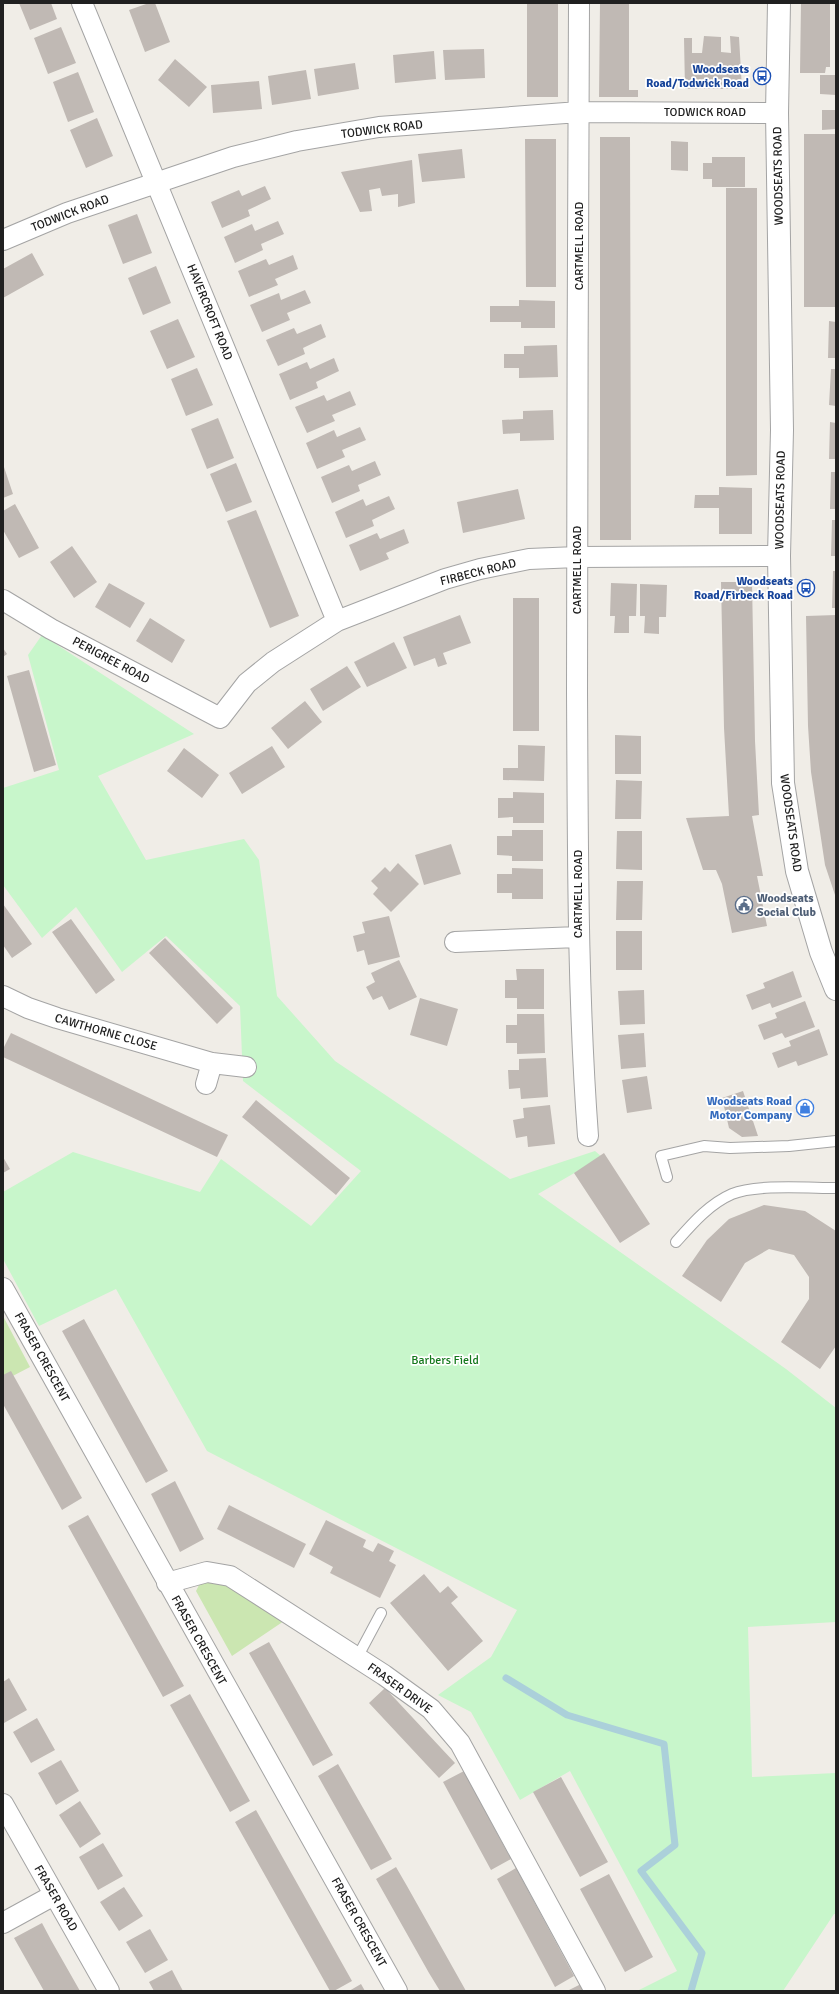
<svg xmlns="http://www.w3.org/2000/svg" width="839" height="1994" font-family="Signika,sans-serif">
<rect width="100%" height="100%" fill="#f0ede7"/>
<!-- grass -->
<path fill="#cbe6b1" d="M3,1316L30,1367L3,1381Z
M212,1576L284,1621L232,1656L196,1591L201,1581Z"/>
<!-- park -->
<path fill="#c8f6cb" d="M42,635L194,734L98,776L146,860L244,839L259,860L277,996L335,1061L510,1179L595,1151L602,1157L538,1194L786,1369L836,1408V1622L748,1627L752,1777L836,1773V1914H834L783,1991H637L677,1971L570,1771L520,1800L471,1712L438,1695L491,1657L517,1610L207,1451L116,1289L39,1326L3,1259V1192L73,1152L200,1192L221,1159L311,1226L361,1171L243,1081L240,1006L166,936L122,972L76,907L42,938L3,885V788L59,770L28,655Z"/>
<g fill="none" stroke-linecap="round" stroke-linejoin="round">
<!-- stream -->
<path stroke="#abd0da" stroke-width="7" d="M506,1678L567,1715L664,1744L675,1845L641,1871L702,1953L691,1991"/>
</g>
<!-- building -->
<path fill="#c0b9b4" d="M19,3H51L57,19L30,30Z
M149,3H155L170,42L145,52L129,10Z
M527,3H558V97H527Z
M600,3H629V90H638V97H599Z
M801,3H830V67H826L825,73H800Z
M61,27L76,63L48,74L34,38Z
M704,36L721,37V52L731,53L730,36L739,37L742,89H685L684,38H692V53H702Z
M484,49L485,78L445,80L443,50Z
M434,51L436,79L395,83L393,55Z
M175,59L207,87L189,107L158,80Z
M355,63L359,89L318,96L314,69Z
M306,70L311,99L272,105L268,76Z
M78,72L94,112L68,122L53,82Z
M820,75H836V95L820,94Z
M259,81L262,109L213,113L211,85Z
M822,110H836V129L822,130Z
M97,118L113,156L86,168L70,130Z
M804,134H835V307H804Z
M600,137H630L631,540H600Z
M525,139H556V287H526Z
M671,141L688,142V171L671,170Z
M462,149L465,178L422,182L418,154Z
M712,157H745V187H712V179H703V163H712Z
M412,160L415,203L398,207V194L382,196L380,188L369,190L372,211L360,212L341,172Z
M265,186L271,199L248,210L250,216L222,228L211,202L239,190L242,196Z
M726,188H757V475L726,476Z
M137,214L152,253L123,264L108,225Z
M278,221L284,234L261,244L263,250L235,263L224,237L252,224L255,231Z
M32,253L44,275L3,298V269Z
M293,255L298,269L275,279L278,285L249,297L238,271L266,259L269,265Z
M156,266L171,303L143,315L128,278Z
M305,290L311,303L287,313L290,320L262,332L250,305L279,293L281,300Z
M519,300L555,301V328H521V322H490V306H519Z
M178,319L195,357L167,369L150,331Z
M829,321L836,322V358H828Z
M321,324L326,337L303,348L305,354L278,366L266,340L294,328L297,334Z
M557,345L558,377L519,378V368H504V354H524V346Z
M334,358L339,371L316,382L318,388L290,400L279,374L307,362L310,369Z
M197,368L213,405L186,416L171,379Z
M831,369H836V406L829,405Z
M350,391L356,405L332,415L335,421L307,433L295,407L324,395L327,401Z
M553,410L554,440L520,441V433L503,434L502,420L523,419V411Z
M218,418L234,458L207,469L191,429Z
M830,422L836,423V459H829Z
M360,427L366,440L342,450L345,457L317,469L306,443L334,430L337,437Z
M375,461L381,475L358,485L360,491L332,503L321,477L349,465L352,471Z
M236,463L252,502L226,512L210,474Z
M3,464L13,494L3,498Z
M831,472H836V509H830Z
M719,487L752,488V534H719V508H694L695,495H719Z
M518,489L525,519L463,533L457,502Z
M389,496L395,509L372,520L374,526L346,538L335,512L363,499L366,506Z
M15,504L39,548L19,558L3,530V511Z
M256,510L299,616L270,628L227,521Z
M832,520H836V556H831Z
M404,529L409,543L386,553L389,559L360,571L349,545L377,533L380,539Z
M72,546L97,582L74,598L50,562Z
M833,571H836V608H832Z
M721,582H752L755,741L759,815L752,816L763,876H757L767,926L732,933L722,884L716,870H703L686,818L729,816L724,728Z
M109,583L145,603L130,628L95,607Z
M611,583L637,584L636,616H629V633H614L615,616H610Z
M640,584L667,585L666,617H659V634L644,633L645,616H640Z
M513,598H539V731H513Z
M460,615L471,643L443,653L447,664L438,667L435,658L414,666L403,637Z
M836,615V898L825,865L811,772L808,726L806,616Z
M150,618L185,640L172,663L136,641Z
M394,642L407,668L367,687L354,662Z
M3,648L7,654L3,657Z
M347,666L361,687L323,711L310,689Z
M29,670L56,765L34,772L7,676Z
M305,701L322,722L288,749L271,728Z
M615,735L641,736V774H615Z
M518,745L545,746L544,781L503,780V768H518Z
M272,746L285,767L242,794L229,773Z
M184,748L219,775L202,798L167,771Z
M616,780L642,781L641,819H615Z
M513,792L544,793V823H513V817L498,818V798H513Z
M512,830H543V861H512V856L497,855V836H512Z
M617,831H642V870L616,869Z
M451,844L461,874L424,885L415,855Z
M398,863L419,884L391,912L373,894L378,888L371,881L385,867L390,872Z
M512,868L543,869V899H512V893H497V874H512Z
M617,881H643L642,920H616Z
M3,904L32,944L12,958L3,945Z
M389,916L400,957L368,965L364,950L357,952L353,936L365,933L362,922Z
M71,919L115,980L96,994L52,932Z
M616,931H642V970H616Z
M165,938L233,1008L217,1024L149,953Z
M399,960L417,997L389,1010L382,996L373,1000L366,987L375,982L371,973Z
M516,969H544V1009H517V998H505V980H517Z
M793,971L802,997L772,1008L770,1003L752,1010L746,995L765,988L763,983Z
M644,990L645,1024L620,1025L618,991Z
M420,998L458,1009L447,1046L410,1035Z
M805,1001L815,1027L785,1038L782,1033L764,1040L758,1025L777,1018L775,1013Z
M517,1014H544L545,1053L517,1054V1043H506V1025H517Z
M819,1029L828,1055L798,1066L796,1061L778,1068L772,1053L791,1046L789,1041Z
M11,1033L228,1135L217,1157L3,1057V1049Z
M644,1033L646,1067L621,1069L618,1035Z
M546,1058L548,1097L521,1099L520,1088L509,1089L508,1070H519V1059Z
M647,1076L652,1109L627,1113L622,1080Z
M743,1091L758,1136L742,1137L729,1128L722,1098Z
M256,1100L350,1178L336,1195L242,1117Z
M550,1105L555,1144L528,1147L527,1136L516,1138L513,1120L524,1118L523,1108Z
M604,1153L650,1224L620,1243L574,1173Z
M3,1157L10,1169L3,1173Z
M764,1205L805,1211L836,1231V1346L820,1369L781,1342L809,1299V1277L794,1255L769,1249L745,1263L721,1302L682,1276L707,1240L729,1219Z
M84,1319L168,1471L146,1483L62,1331Z
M11,1371L82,1498L62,1510L3,1404V1375Z
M175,1481L204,1539L180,1552L151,1494Z
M229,1505L306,1544L294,1568L217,1529Z
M88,1515L184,1686L163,1697L68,1526Z
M326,1520L366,1540L363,1547L373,1552L378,1543L394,1551L389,1561L396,1565L380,1598L330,1573L333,1567L309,1554Z
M424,1574L440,1593L448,1586L458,1597L451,1603L483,1641L448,1671L390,1603Z
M269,1642L333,1755L313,1766L249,1653Z
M9,1678L27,1710L4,1723L3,1682Z
M385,1688L455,1763L439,1778L369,1703Z
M190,1694L250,1801L230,1812L170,1705Z
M37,1718L55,1750L31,1763L13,1732Z
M61,1760L79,1791L56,1805L38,1773Z
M338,1764L392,1859L371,1870L318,1776Z
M464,1771L511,1859L491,1870L443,1782Z
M561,1777L608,1862L580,1877L533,1792Z
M80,1801L101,1834L80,1848L59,1815Z
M256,1810L352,1981L334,1991H330L235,1822Z
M103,1843L123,1876L98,1890L79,1857Z
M396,1867L407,1886L466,1991H440L429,1973L376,1879Z
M516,1868L574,1976L555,1987L497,1879Z
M609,1874L653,1957L625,1972L580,1889Z
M124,1887L143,1916L119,1931L100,1902Z
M42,1923L51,1940L80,1991H44L14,1938Z
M150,1929L168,1960L145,1973L126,1942Z
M172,1970L183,1991H154L149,1982Z
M361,1984L365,1991H349Z
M581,1984L585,1991H567Z"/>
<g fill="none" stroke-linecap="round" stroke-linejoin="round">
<defs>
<path id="service" d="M667,1177L661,1156L704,1146L730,1148L789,1146L836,1141
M676,1242C692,1224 709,1204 732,1194C756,1184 808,1188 836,1188
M357,1658L381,1613"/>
<path id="minor" d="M82,3L337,621
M579,3C579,233 576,462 577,692C578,840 577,988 588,1136
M3,240L67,213L233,157L297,141L379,127L579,112L777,113
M3,600L51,629L220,718L247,683L273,662L337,621L445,579L480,569L529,559L577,557L779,556
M455,942L578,937
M3,996L28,1008L57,1018L212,1063L246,1067
M206,1084L212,1063
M3,1288L397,1991
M167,1583L207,1572L230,1576L384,1675L431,1709L460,1743L595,1991
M3,1804L109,1991
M3,1923L54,1895"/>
<path id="tertiary" d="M779,3L777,113L782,430L779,556L783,783L797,871L821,952L836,989"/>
</defs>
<!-- service casing -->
<use href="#service" stroke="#a4a4a4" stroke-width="12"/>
<!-- minor casing -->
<use href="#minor" stroke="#a4a4a4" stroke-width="22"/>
<!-- tertiary casing -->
<use href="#tertiary" stroke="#a4a4a4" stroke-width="24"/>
<!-- service -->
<use href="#service" stroke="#fff" stroke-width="10"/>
<!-- minor -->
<use href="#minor" stroke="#fff" stroke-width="20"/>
<!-- tertiary -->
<use href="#tertiary" stroke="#fff" stroke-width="22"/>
</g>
<!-- icons -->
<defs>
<symbol id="bus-ring" viewBox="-11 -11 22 22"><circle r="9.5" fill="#fff" stroke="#1a4fb4" stroke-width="1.5"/><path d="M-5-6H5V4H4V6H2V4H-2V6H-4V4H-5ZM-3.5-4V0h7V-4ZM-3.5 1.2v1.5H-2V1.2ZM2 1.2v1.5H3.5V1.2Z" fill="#1a4fb4"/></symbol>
<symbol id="civic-ring" viewBox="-11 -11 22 22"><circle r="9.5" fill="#fff" stroke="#5c6f8a" stroke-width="1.5"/><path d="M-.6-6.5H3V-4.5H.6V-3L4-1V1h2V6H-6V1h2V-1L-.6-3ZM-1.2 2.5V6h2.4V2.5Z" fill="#5c6f8a"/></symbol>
<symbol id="shop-ring" viewBox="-11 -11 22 22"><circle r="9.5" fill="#fff" stroke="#3f7fe0" stroke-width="1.5"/><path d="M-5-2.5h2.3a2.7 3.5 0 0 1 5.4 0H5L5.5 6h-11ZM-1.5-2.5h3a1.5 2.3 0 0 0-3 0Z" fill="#3f7fe0"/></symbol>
</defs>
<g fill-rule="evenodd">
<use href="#bus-ring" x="752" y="66" width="20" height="20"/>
<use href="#bus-ring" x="796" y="578" width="20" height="20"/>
<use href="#civic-ring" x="734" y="895" width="20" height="20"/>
<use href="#shop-ring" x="795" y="1098" width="20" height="20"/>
</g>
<g text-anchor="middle" stroke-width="3.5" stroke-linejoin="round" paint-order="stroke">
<!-- transit labels -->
<g font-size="12" font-weight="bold" fill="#164399" stroke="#fff" text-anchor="end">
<text x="749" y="73">Woodseats<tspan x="749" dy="14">Road/Todwick Road</tspan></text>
<text x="793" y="585">Woodseats<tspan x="793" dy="14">Road/Firbeck Road</tspan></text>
</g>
<!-- street labels -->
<g font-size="12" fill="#202020" stroke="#fff">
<text x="705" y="116">TODWICK ROAD</text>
<text transform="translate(382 129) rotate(-7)" y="4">TODWICK ROAD</text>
<text transform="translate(778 176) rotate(-91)" y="4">WOODSEATS ROAD</text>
<text transform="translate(70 213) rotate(-21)" y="4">TODWICK ROAD</text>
<text transform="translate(579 246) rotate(-90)" y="4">CARTMELL ROAD</text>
<text transform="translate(210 312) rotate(68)" y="4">HAVERCROFT ROAD</text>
<text transform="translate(780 500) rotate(-89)" y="4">WOODSEATS ROAD</text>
<text transform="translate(577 570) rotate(-90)" y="4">CARTMELL ROAD</text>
<text transform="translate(478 572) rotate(-14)" y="4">FIRBECK ROAD</text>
<text transform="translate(111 660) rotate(28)" y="4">PERIGREE ROAD</text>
<text transform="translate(791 823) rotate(82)" y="4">WOODSEATS ROAD</text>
<text transform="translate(578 894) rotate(-90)" y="4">CARTMELL ROAD</text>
<text transform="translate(106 1032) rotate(16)" y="4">CAWTHORNE CLOSE</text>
<text transform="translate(42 1357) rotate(61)" y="4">FRASER CRESCENT</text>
<text transform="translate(199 1640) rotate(61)" y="4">FRASER CRESCENT</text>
<text transform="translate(400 1688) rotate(36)" y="4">FRASER DRIVE</text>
<text transform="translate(56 1898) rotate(60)" y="4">FRASER ROAD</text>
<text transform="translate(359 1922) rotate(61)" y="4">FRASER CRESCENT</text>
</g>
<!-- service labels -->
<g font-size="12" font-weight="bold" fill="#4e5e75" stroke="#fff" text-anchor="start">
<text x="757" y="902">Woodseats<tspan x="757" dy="14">Social Club</tspan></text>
</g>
<!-- shop labels -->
<g font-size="12" font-weight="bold" fill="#366cbe" stroke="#fff" text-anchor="end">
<text x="792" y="1105">Woodseats Road<tspan x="792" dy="14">Motor Company</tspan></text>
</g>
<!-- park labels -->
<g font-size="12" fill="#14781c" stroke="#fff">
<text x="445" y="1364">Barbers Field</text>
</g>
</g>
<!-- border -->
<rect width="839" height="1994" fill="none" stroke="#202020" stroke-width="8"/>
</svg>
